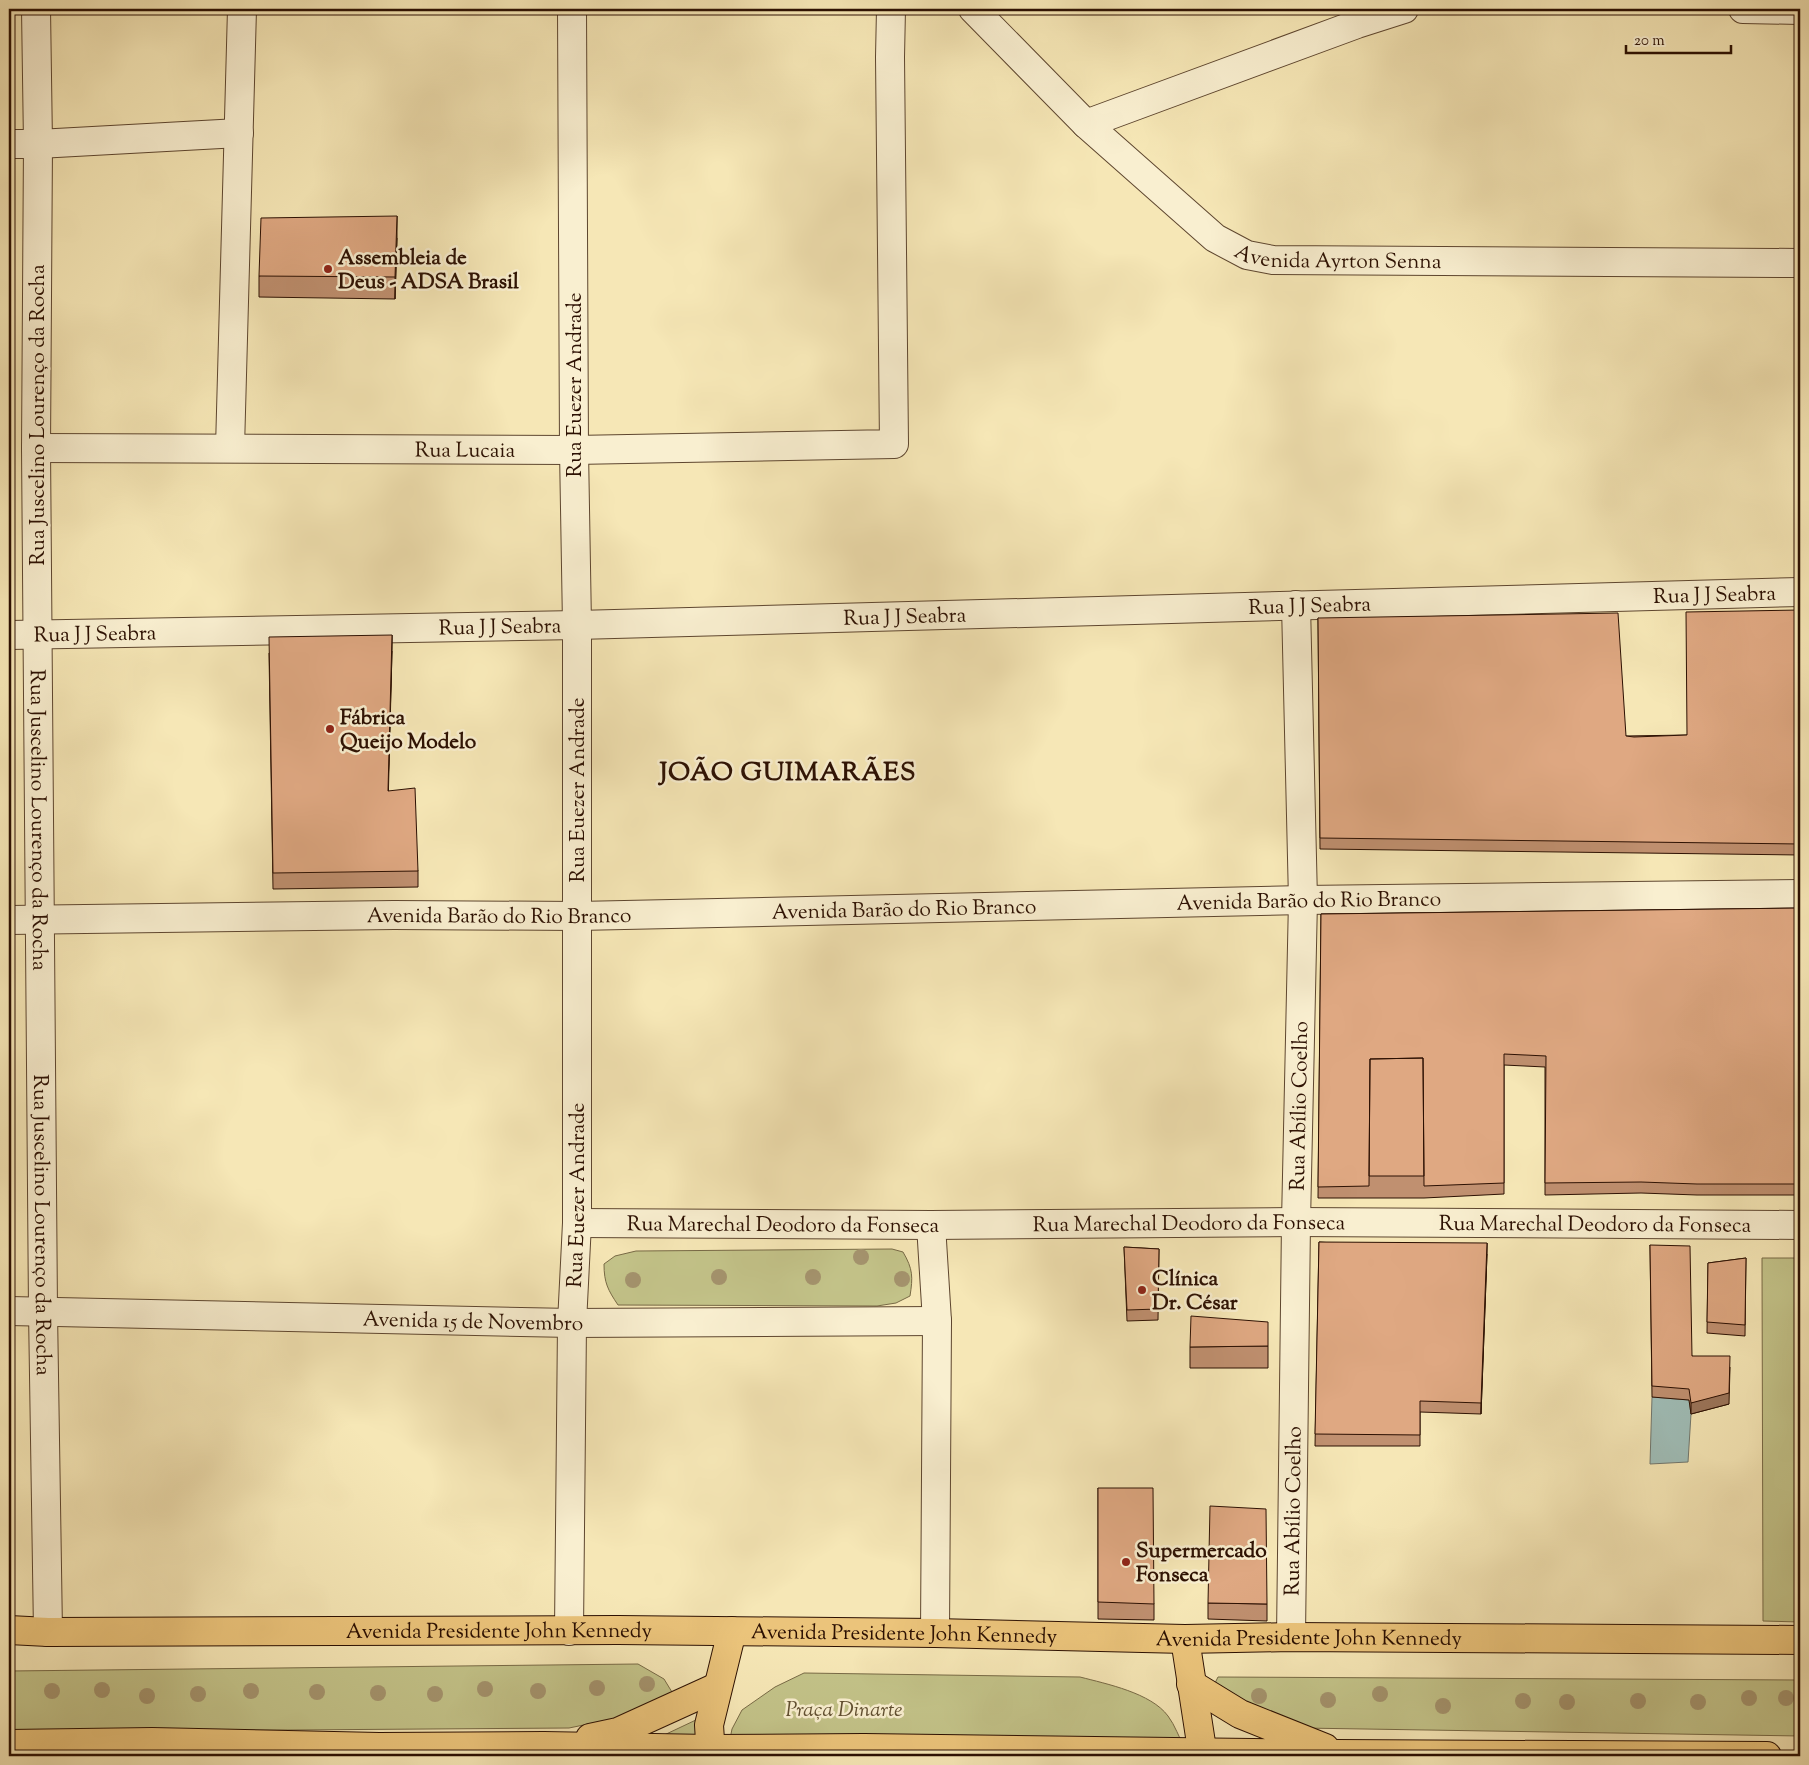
<svg xmlns="http://www.w3.org/2000/svg" width="1809" height="1765" font-family="'Sorts Mill Goudy',serif">
<rect width="100%" height="100%" fill="#f6e7b6"/>
<filter id="stains"><feTurbulence type="fractalNoise" baseFrequency=".004" numOctaves="4"/><feColorMatrix values="0 0 0 0 .2 0 0 0 0 .09 0 0 0 0 .02 0 0 0 .5 -.17"/></filter>
<radialGradient id="worn" r=".72"><stop offset=".6" stop-color="#630" stop-opacity="0"/><stop offset="1" stop-color="#630" stop-opacity=".3"/></radialGradient>
<!-- green -->
<path fill="#c3c389" stroke="#786a46" d="M892,1249L903,1252C913,1269 913,1277 910,1296L896,1303L877,1306L618,1305C608,1290 604,1283 604,1264L615,1256L636,1251Z
M1762,1258H1800V1622L1763,1621Z
M638,1664L664,1679L675,1697L647,1712L569,1728L9,1732V1671Z
M804,1673L1080,1677C1107,1684 1151,1693 1168,1716C1175,1725 1179,1738 1185,1748L729,1744L732,1729L742,1710L775,1687Z
M1218,1677L1800,1680V1736L1302,1728L1213,1687Z
M698,1719L696,1744L643,1745Z"/>
<!-- water -->
<path fill="#a0beb8" stroke="#72786f" d="M1652,1397L1689,1400L1691,1414L1688,1462L1650,1464Z"/>
<g fill="none" stroke-linecap="round" stroke-linejoin="round">
<defs>
<g id="minor">
<path id="s1" d="M36,9L38,144L36,448L43,1311L48,1632"/>
<path id="s2" d="M973,9L1086,124L1215,238L1247,255L1273,260L1800,263"/>
<path d="M1743,9L1800,10"/>
<path d="M1086,124L1357,24L1404,9"/>
<path d="M9,144H38L239,133"/>
<path id="s3" d="M36,448L574,450L894,444L890,57L891,9"/>
<path d="M230,448L242,9"/>
<path id="s4" d="M9,635L577,625L1800,592"/>
<path id="s5" d="M9,920L394,915L578,916L1303,900L1800,894"/>
<path id="s6" d="M577,1223L931,1225L1296,1222L1800,1225"/>
<path d="M931,1225L937,1321L935,1633"/>
<path id="s7" d="M9,1311L572,1323L937,1321"/>
<path id="s8" d="M569,1631L572,1323L577,1223V625L574,450L572,9"/>
<path id="s9" d="M1291,1637L1296,1222L1303,900L1296,605"/>
</g>
<g id="major">
<path id="s10" d="M9,1630L48,1632L618,1630L935,1633L1185,1639L1291,1637L1800,1640"/>
<path d="M1185,1639L1203,1756"/>
<path d="M711,1756L709,1725L732,1631"/>
</g>
<path id="highway" d="M1191,1684L1240,1714L1325,1748
M590,1738L618,1732L717,1687
M9,1744L152,1742L379,1747L544,1746L709,1749L864,1748L1338,1754L1767,1756"/>
</defs>
<!-- minor casing -->
<use href="#minor" stroke="#5e462f" stroke-width="30"/>
<!-- major casing -->
<use href="#major" stroke="#2c1002" stroke-width="30"/>
<!-- highway casing -->
<use href="#highway" stroke="#2c1002" stroke-width="30"/>
<!-- minor -->
<use href="#minor" stroke="#f9efd0" stroke-width="28"/>
<!-- major -->
<use href="#major" stroke="#ebc47b" stroke-width="28"/>
<!-- highway -->
<use href="#highway" stroke="#ebc47b" stroke-width="28"/>
</g>
<!-- trees -->
<g fill="#a4936d">
<circle cx="861" cy="1257" r="8"/>
<circle cx="719" cy="1277" r="8"/>
<circle cx="813" cy="1277" r="8"/>
<circle cx="902" cy="1279" r="8"/>
<circle cx="633" cy="1280" r="8"/>
<circle cx="647" cy="1684" r="8"/>
<circle cx="597" cy="1688" r="8"/>
<circle cx="485" cy="1689" r="8"/>
<circle cx="102" cy="1690" r="8"/>
<circle cx="52" cy="1691" r="8"/>
<circle cx="251" cy="1691" r="8"/>
<circle cx="538" cy="1691" r="8"/>
<circle cx="317" cy="1692" r="8"/>
<circle cx="378" cy="1693" r="8"/>
<circle cx="198" cy="1694" r="8"/>
<circle cx="435" cy="1694" r="8"/>
<circle cx="1380" cy="1694" r="8"/>
<circle cx="147" cy="1696" r="8"/>
<circle cx="1259" cy="1696" r="8"/>
<circle cx="1749" cy="1698" r="8"/>
<circle cx="1786" cy="1698" r="8"/>
<circle cx="1328" cy="1700" r="8"/>
<circle cx="1523" cy="1701" r="8"/>
<circle cx="1638" cy="1701" r="8"/>
<circle cx="1567" cy="1702" r="8"/>
<circle cx="1698" cy="1702" r="8"/>
<circle cx="1443" cy="1706" r="8"/>
</g>
<!-- wall -->
<path fill="#c09070" stroke="#2c1002" d="M397,238L395,299L259,297V276Z
M1800,610V855L1320,849L1318,618L1626,736L1687,735Z
M392,651L388,791L418,871V887L273,889L269,653Z
M1800,908V1195H1697L1641,1193L1545,1195V1067L1504,1065V1194L1424,1198H1318L1321,914Z
M1319,1242L1487,1254L1481,1414L1420,1412V1446H1315Z
M1650,1245L1692,1356L1729,1404L1691,1414L1689,1400L1652,1397Z
M1124,1247L1159,1249L1158,1320L1127,1321Z
M1746,1258L1745,1336L1707,1333L1708,1263Z
M1268,1346V1368H1190V1347Z
M1098,1488L1154,1604V1620L1098,1619Z
M1208,1603L1267,1604V1621L1208,1619Z"/>
<!-- shaded-wall -->
<path fill="#9c765b" stroke="#2c1002" d="M397,216V238L395,299V277Z
M392,635V651L388,807V791Z
M1487,1243V1254L1481,1414V1403Z
M1730,1367L1729,1404L1691,1414V1403Z"/>
<!-- building -->
<path fill="#dfa882" stroke="#2c1002" d="M397,216L395,277L259,276L261,218Z
M1800,610V844L1320,838L1318,618L1618,613L1626,736L1634,737L1687,735L1686,612Z
M392,635L388,791L415,788L418,871L273,873L269,637Z
M1800,908V1184H1697L1641,1182L1545,1183L1546,1056L1504,1054V1183L1424,1186L1423,1058L1370,1059L1369,1186L1318,1187L1321,914Z
M1423,1058L1424,1176H1369L1370,1059Z
M1319,1242L1487,1243L1481,1403L1420,1401V1435L1315,1434Z
M1650,1245L1690,1246L1692,1356H1730L1729,1393L1691,1403L1689,1389L1652,1386Z
M1124,1247L1159,1249L1158,1309L1127,1310Z
M1746,1258L1745,1325L1707,1322L1708,1263Z
M1191,1316L1268,1322V1346L1190,1347Z
M1098,1488H1153L1154,1604L1098,1602Z
M1210,1506L1266,1509L1267,1604L1208,1603Z"/>
<!-- markers -->
<g fill="#8f2418" stroke="#f9efd0" stroke-width="2">
<circle cx="328" cy="269" r="5"/>
<circle cx="330" cy="729" r="5"/>
<circle cx="1142" cy="1290" r="5"/>
<circle cx="1126" cy="1562" r="5"/>
</g>
<g text-anchor="middle" stroke-width="5" stroke-linejoin="round" paint-order="stroke">
<!-- street labels -->
<g font-size="21" fill="#2c1002" stroke="#f9efd0">
<text dy="7" stroke="none"><textPath href="#s2" startOffset="461">Avenida Ayrton Senna</textPath></text>
<text transform="translate(574 385) rotate(-90)" y="7">Rua Euezer Andrade</text>
<text transform="translate(37 415) rotate(-90)" y="7">Rua Juscelino Lourenço da Rocha</text>
<text dy="7" stroke="none"><textPath href="#s3" startOffset="429">Rua Lucaia</textPath></text>
<text dy="7" stroke="none"><textPath href="#s4" startOffset="1706">Rua J J Seabra</textPath></text>
<text dy="7" stroke="none"><textPath href="#s4" startOffset="1301">Rua J J Seabra</textPath></text>
<text dy="7" stroke="none"><textPath href="#s4" startOffset="896">Rua J J Seabra</textPath></text>
<text dy="7" stroke="none"><textPath href="#s4" startOffset="491">Rua J J Seabra</textPath></text>
<text dy="7" stroke="none"><textPath href="#s4" startOffset="86">Rua J J Seabra</textPath></text>
<text transform="translate(577 790) rotate(-90)" y="7">Rua Euezer Andrade</text>
<text dy="7" stroke="none"><textPath href="#s1" startOffset="811">Rua Juscelino Lourenço da Rocha</textPath></text>
<text dy="7" stroke="none"><textPath href="#s5" startOffset="1300">Avenida Barão do Rio Branco</textPath></text>
<text dy="7" stroke="none"><textPath href="#s5" startOffset="895">Avenida Barão do Rio Branco</textPath></text>
<text dy="7" stroke="none"><textPath href="#s5" startOffset="490">Avenida Barão do Rio Branco</textPath></text>
<text dy="7" stroke="none"><textPath href="#s9" startOffset="531">Rua Abílio Coelho</textPath></text>
<text dy="7" stroke="none"><textPath href="#s8" startOffset="436">Rua Euezer Andrade</textPath></text>
<text dy="7" stroke="none"><textPath href="#s6" startOffset="206">Rua Marechal Deodoro da Fonseca</textPath></text>
<text dy="7" stroke="none"><textPath href="#s6" startOffset="612">Rua Marechal Deodoro da Fonseca</textPath></text>
<text dy="7" stroke="none"><textPath href="#s6" startOffset="1018">Rua Marechal Deodoro da Fonseca</textPath></text>
<text dy="7" stroke="none"><textPath href="#s1" startOffset="1216">Rua Juscelino Lourenço da Rocha</textPath></text>
<text dy="7" stroke="none"><textPath href="#s7" startOffset="464">Avenida 15 de Novembro</textPath></text>
<text dy="7" stroke="none"><textPath href="#s9" startOffset="126">Rua Abílio Coelho</textPath></text>
<text dy="7" stroke="none"><textPath href="#s10" startOffset="490">Avenida Presidente John Kennedy</textPath></text>
<text dy="7" stroke="none"><textPath href="#s10" startOffset="895">Avenida Presidente John Kennedy</textPath></text>
<text dy="7" stroke="none"><textPath href="#s10" startOffset="1300">Avenida Presidente John Kennedy</textPath></text>
</g>
<!-- poi labels -->
<g font-size="21" font-weight="bold" fill="#2c1002" stroke="#f9efd0" text-anchor="start">
<text x="338" y="264">Assembleia de<tspan x="338" dy="24">Deus - ADSA Brasil</tspan></text>
<text x="340" y="724">Fábrica<tspan x="340" dy="24">Queijo Modelo</tspan></text>
<text x="1152" y="1285">Clínica<tspan x="1152" dy="24">Dr. César</tspan></text>
<text x="1136" y="1557">Supermercado<tspan x="1136" dy="24">Fonseca</tspan></text>
</g>
<!-- park labels -->
<g font-size="21" font-style="italic" fill="#614f31" stroke="#f9efd0">
<text x="844" y="1716">Praça Dinarte</text>
</g>
<!-- district labels -->
<g font-size="26" font-weight="bold" letter-spacing="1" fill="#2c1002" stroke="#f9efd0">
<text x="788" y="780">JOÃO GUIMARÃES</text>
</g>
</g>
<!-- margin -->
<rect width="1809" height="1765" fill="none" stroke="#f6e7b6" stroke-width="30"/>
<rect x="10" y="10" width="1789" height="1745" fill="none" stroke="#2c1002" stroke-width="2.5"/>
<rect x="15" y="15" width="1779" height="1735" fill="none" stroke="#2c1002"/>
<!-- scale -->
<path d="M1626 45v8h105v-8" fill="none" stroke="#2c1002" stroke-width="2.5"/>
<text x="1634" y="45" font-size="15" fill="#2c1002" stroke="#f9efd0" stroke-width="4" paint-order="stroke">20 m</text>
<rect width="100%" height="100%" filter="url(#stains)"/>
<rect width="100%" height="100%" fill="url(#worn)"/>
</svg>
